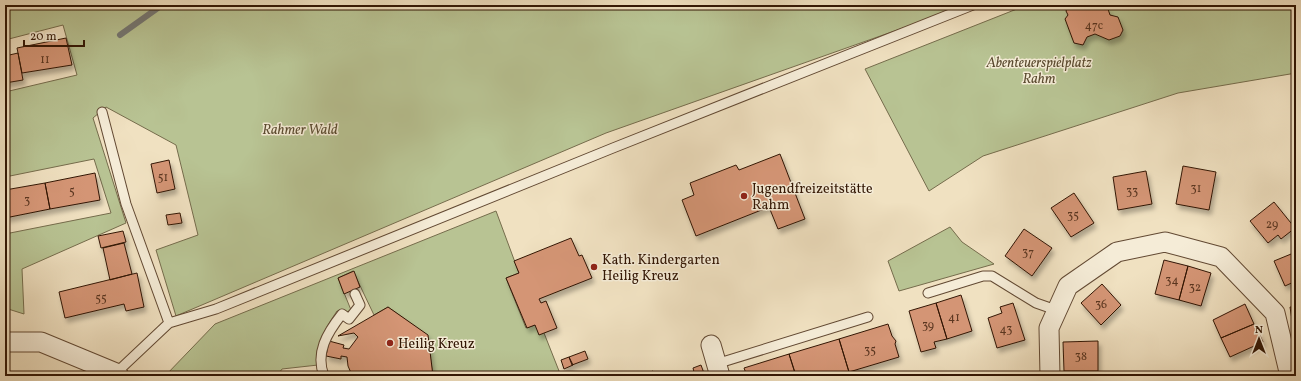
<svg xmlns="http://www.w3.org/2000/svg" width="1301" height="381" font-family="Vollkorn,serif">
<defs>
<filter id="shadow"><feDropShadow dx="2.5" dy="4.5" stdDeviation="2" flood-color="#0004"/></filter>
</defs>
<rect width="100%" height="100%" fill="#f0e1c1"/>
<filter id="stains"><feTurbulence type="fractalNoise" baseFrequency=".005" numOctaves="4"/><feColorMatrix values="0 0 0 0 .2 0 0 0 0 .09 0 0 0 0 .02 0 0 0 .5 -.17"/></filter>
<radialGradient id="worn" r=".72"><stop offset=".6" stop-color="#630" stop-opacity="0"/><stop offset="1" stop-color="#630" stop-opacity=".3"/></radialGradient>
<!-- green -->
<path fill="#b8c393" stroke="#756c4c" d="M5,5H968L606,133L176,316L156,250L198,235L176,145L106,107L93,118L126,223L22,269L24,314L5,308V234L111,213L94,159L5,177V92L77,75L63,25L5,40Z
M1027,5H1296V73L1178,93L983,156L929,191L865,69Z
M496,211L519,273L506,278L526,328L535,325L544,333L561,376H433L427,335L388,307L374,315L353,271L338,278L351,310L345,313L337,311C323,332 319,339 318,365L282,369L277,376H165L215,324Z
M950,227L962,242L994,264L899,291L888,261Z"/>
<g fill="none" stroke-linecap="round" stroke-linejoin="round">
<!-- stream -->
<path stroke="#757874" stroke-width="6" d="M120,35L162,5"/>
</g>
<!-- building -->
<path fill="#d49575" stroke="#321604" filter="url(#shadow)" d="M1068,5H1096L1108,9L1110,15L1118,17L1123,30L1120,36L1109,40L1095,34L1087,37L1083,45L1074,43L1065,19L1068,15L1066,11Z
M66,38L72,65L22,73L17,48Z
M18,53L23,80L5,83V56Z
M780,154L805,219L778,229L769,207L696,236L682,200L694,195L690,183L736,165L739,170Z
M169,160L175,189L157,193L151,164Z
M1183,166L1216,172L1209,210L1176,204Z
M1146,171L1152,204L1118,210L1113,177Z
M95,173L100,200L50,209L45,183Z
M45,183L50,209L5,218V190Z
M1074,193L1094,223L1071,237L1051,208Z
M1274,202L1295,228L1281,239L1278,235L1268,243L1250,221Z
M180,213L182,223L168,225L166,215Z
M1024,229L1052,248L1032,276L1005,256Z
M123,231L126,242L101,248L98,236Z
M571,238L579,256L582,255L592,278L539,299L541,303L546,301L557,328L539,335L535,325L527,328L506,278L519,273L514,261Z
M124,243L132,274L110,280L103,248Z
M1296,252V281L1285,286L1274,261Z
M1164,260L1188,266L1179,300L1155,294Z
M1188,266L1211,273L1201,306L1179,300Z
M354,271L360,287L344,294L338,278Z
M137,273L144,307L126,311L124,304L65,318L59,292Z
M1102,284L1121,305L1101,325L1081,303Z
M961,295L972,331L947,339L936,303Z
M936,303L947,339L934,342L936,348L921,352L909,311Z
M1013,303L1025,340L997,348L988,318L1002,313L1000,307Z
M1245,304L1254,324L1221,338L1213,320Z
M388,307L428,335L433,376H350L352,375L348,366L347,357L341,356V359L326,356L329,341L344,345L343,348L349,349L358,337L354,333L338,336Z
M1290,307H1296V338L1295,339Z
M888,324L892,336L896,341L895,344L899,357L849,372L839,339Z
M1254,324L1263,342L1230,357L1221,338Z
M839,339L849,372L835,376H796L789,354Z
M1098,341V371H1064L1063,342Z
M585,351L588,359L572,365L569,357Z
M789,354L796,376H747L744,368Z
M569,357L573,365L564,369L561,360Z
M701,365L705,376H695L693,368Z
M653,371L655,376H645V374Z"/>
<g fill="none" stroke-linecap="round" stroke-linejoin="round">
<defs>
<path id="service" d="M102,112L126,204L169,323
M928,293L983,276H992L1036,303L1056,310
M716,364L868,317
M116,373L169,323L216,309L613,148L973,5
M324,376C315,353 327,333 342,314L349,319L360,305L355,294"/>
<path id="minor" d="M5,342H41L116,373L119,376
M711,345L720,376
M1050,376L1049,328L1068,286L1117,252L1165,242L1221,257L1275,313L1290,376"/>
</defs>
<!-- service casing -->
<use href="#service" stroke="#624933" stroke-width="11"/>
<!-- minor casing -->
<use href="#minor" stroke="#624933" stroke-width="21"/>
<!-- service -->
<use href="#service" stroke="#f5ecd7" stroke-width="9"/>
<!-- minor -->
<use href="#minor" stroke="#f5ecd7" stroke-width="19"/>
</g>
<!-- markers -->
<g fill="#8f2418" stroke="#f5ecd7" stroke-width="1.5">
<circle cx="744" cy="196" r="4"/>
<circle cx="594" cy="267" r="4"/>
<circle cx="390" cy="343" r="4"/>
</g>
<g text-anchor="middle" stroke-width="3" stroke-linejoin="round" paint-order="stroke">
<!-- number labels -->
<g font-size="12" fill="#5a3620">
<text x="1094" y="29">47c</text>
<text x="45" y="63">11</text>
<text x="163" y="181">51</text>
<text x="1196" y="192">31</text>
<text x="72" y="195">5</text>
<text x="1132" y="195">33</text>
<text x="27" y="204">3</text>
<text x="1073" y="219">35</text>
<text x="1272" y="228">29</text>
<text x="1028" y="256">37</text>
<text x="1172" y="284">34</text>
<text x="1195" y="291">32</text>
<text x="101" y="302">55</text>
<text x="1101" y="308">36</text>
<text x="954" y="321">41</text>
<text x="928" y="329">39</text>
<text x="1006" y="333">43</text>
<text x="870" y="354">35</text>
<text x="1081" y="360">38</text>
</g>
<!-- park labels -->
<g font-size="14" font-style="italic" fill="#5a4a2f" stroke="#f5ecd7">
<text x="1039" y="67">Abenteuerspielplatz<tspan x="1039" dy="16">Rahm</tspan></text>
<text x="300" y="134">Rahmer Wald</text>
</g>
<!-- poi labels -->
<g font-size="14" fill="#321604" stroke="#f5ecd7" text-anchor="start">
<text x="752" y="193">Jugendfreizeitstätte<tspan x="752" dy="16">Rahm</tspan></text>
<text x="602" y="264">Kath. Kindergarten<tspan x="602" dy="16">Heilig Kreuz</tspan></text>
<text x="398" y="348">Heilig Kreuz</text>
</g>
</g>
<!-- margin -->
<rect width="1301" height="381" fill="none" stroke="#f0e1c1" stroke-width="20"/>
<rect x="6" y="6" width="1289" height="369" fill="none" stroke="#321604" stroke-width="2"/>
<rect x="10" y="10" width="1281" height="361" fill="none" stroke="#321604"/>
<!-- north arrow -->
<g transform="translate(1259 339)" stroke="#f5ecd7" stroke-width="3" paint-order="stroke">
<path d="M0-3L7 15L0 10L-7 15Z" fill="#321604"/>
<text y="-6" font-size="11" font-weight="bold" text-anchor="middle" fill="#321604">N</text>
</g>
<!-- scale -->
<path d="M24 40v6h60v-6" fill="none" stroke="#321604" stroke-width="2"/>
<text x="30" y="40" font-size="12" fill="#321604" stroke="#f5ecd7" stroke-width="3" paint-order="stroke">20 m</text>
<rect width="100%" height="100%" filter="url(#stains)"/>
<rect width="100%" height="100%" fill="url(#worn)"/>
</svg>
